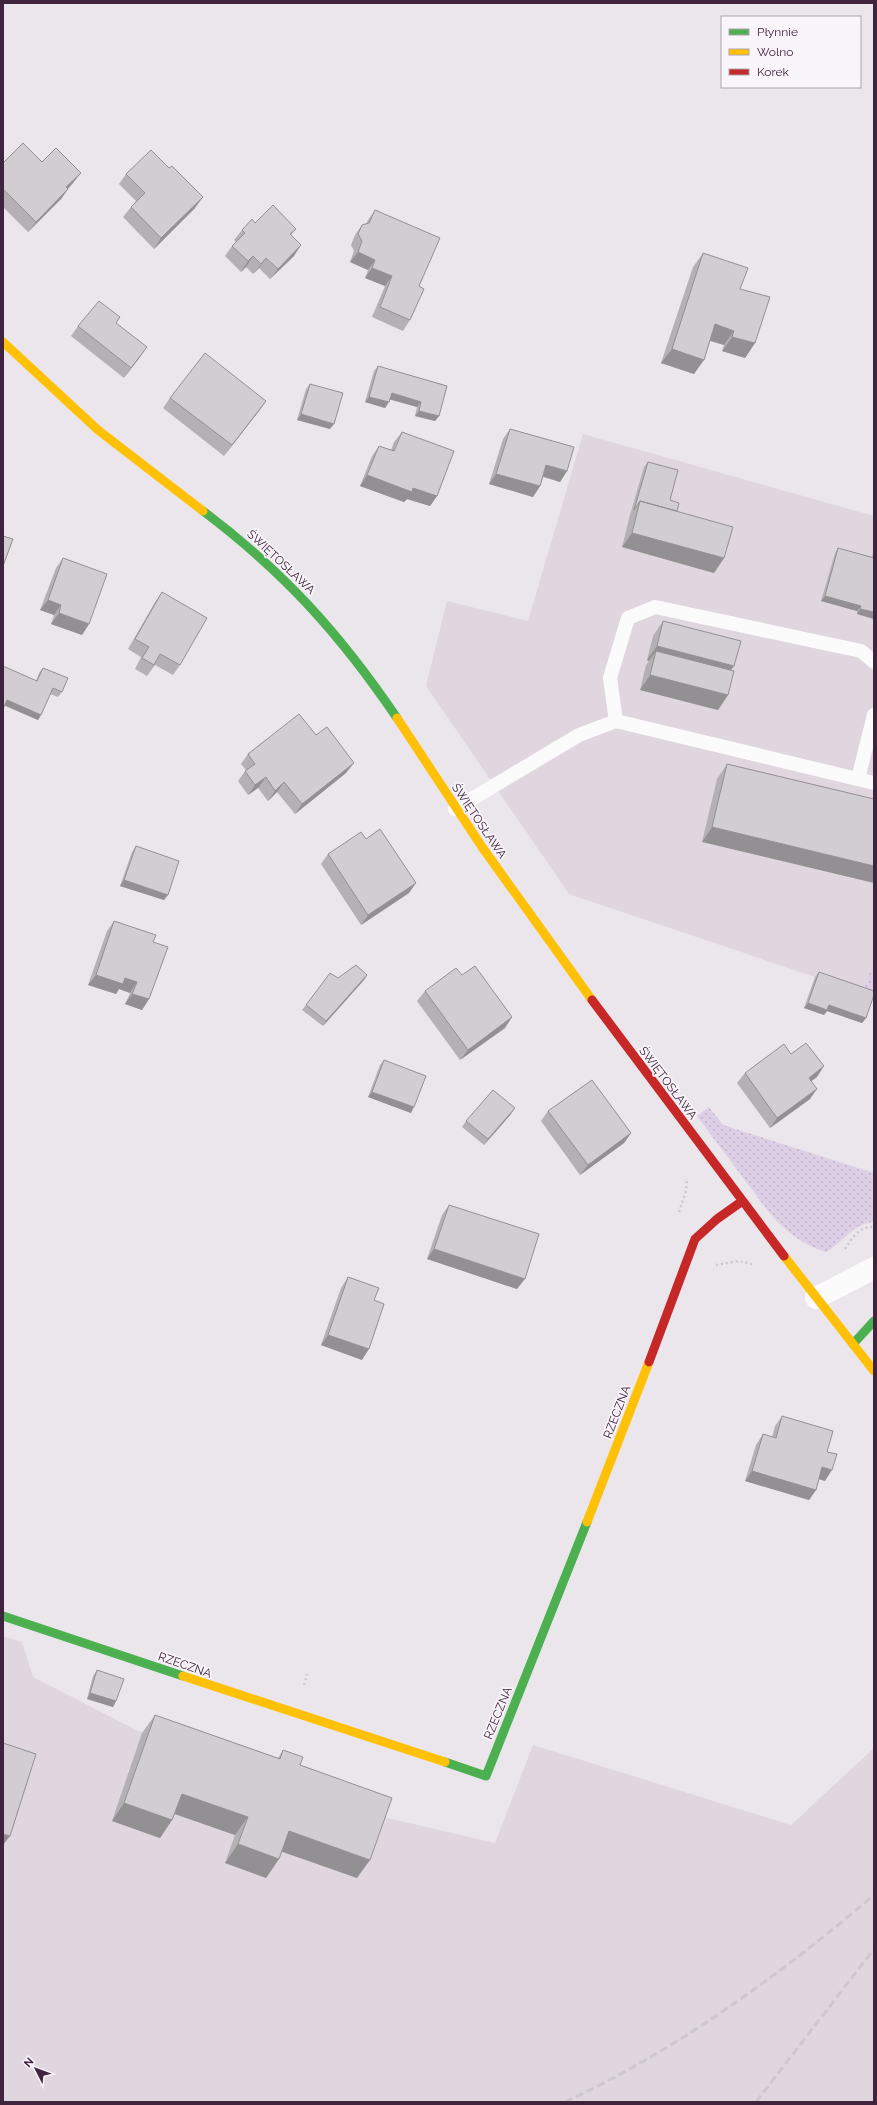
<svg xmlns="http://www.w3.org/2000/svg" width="877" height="2105" font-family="Raleway,sans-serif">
<defs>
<pattern id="grass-dots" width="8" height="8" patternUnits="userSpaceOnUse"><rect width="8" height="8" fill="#ddcfe5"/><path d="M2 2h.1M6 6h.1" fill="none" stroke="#bfb1c5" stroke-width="1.8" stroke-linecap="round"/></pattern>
</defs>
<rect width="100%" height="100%" fill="#ebe6ec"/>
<!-- built -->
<path fill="#dfd6df" d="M583,434L874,516V997L569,894L426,686L447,601L528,621Z
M3,1636L22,1642L33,1677L142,1733L379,1816L495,1843L533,1745L791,1825L874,1748V2102H3Z"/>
<!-- grass -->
<path fill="url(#grass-dots)" d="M874,962V997L863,993Z
M709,1107L723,1125L874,1173V1222C853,1223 844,1242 826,1252C802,1245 784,1230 768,1211L697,1116Z"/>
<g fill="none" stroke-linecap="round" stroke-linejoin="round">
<!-- path -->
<path stroke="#cec6ce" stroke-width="2.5" stroke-dasharray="2 3" stroke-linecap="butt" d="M679,1212L686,1191L687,1178
M845,1249C852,1238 859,1226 874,1227
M716,1265L739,1261L752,1264
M304,1685L307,1674"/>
<!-- lane -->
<path stroke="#fcfbfc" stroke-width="14" d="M616,721L610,678L628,618L655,607L861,651L874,662
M858,779L874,715
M455,809L579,735L616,721L874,783"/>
<!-- street -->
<path stroke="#fcfbfc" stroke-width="22" d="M816,1298L874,1268"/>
<!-- fast -->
<path stroke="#4caf50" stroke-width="9" d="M203,511C284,572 340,634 397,718
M853,1344L874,1321
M3,1616L183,1676
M445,1762L486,1776L587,1522"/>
<!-- slow -->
<path stroke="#ffc107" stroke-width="9" d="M3,342L98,430L203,511
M397,718L482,847L592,1000
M784,1256L874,1371
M587,1522L649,1362
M183,1676L445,1762"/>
<!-- jam -->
<path stroke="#c62828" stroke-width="9" d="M592,1000L784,1256
M649,1362L695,1239L717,1219L741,1202"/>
<!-- rail -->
<path stroke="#ccc8cc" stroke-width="3" stroke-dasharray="8 4" stroke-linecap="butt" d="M565,2102C677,2050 780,1975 874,1895
M756,2102L874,1949"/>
</g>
<!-- wall -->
<path fill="#b5b0b5" d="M42,162L73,183L68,189L61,199L28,232L3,207V163Z
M126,174L195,208L154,249L123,217L131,207L136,201L119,184Z
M375,210L419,286L410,320L403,331L372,317L385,286L365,278L368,270L350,262L354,251L351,245L355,235L362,225L366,224L368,220Z
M255,223L296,229L291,235L294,256L270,279L259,268L253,274L246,267L241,272L225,256L232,246L236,242L234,240L242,230Z
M703,253L740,289L755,343L745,358L722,351L724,345L710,341L694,374L661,363L693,267Z
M116,323L140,357L124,378L71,336L78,326Z
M378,366L439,416L435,421L415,416L417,407L390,399L385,408L365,402L374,371Z
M310,384L330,429L297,420L306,389Z
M170,398L266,401L259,411L224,456L163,408Z
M510,429L567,471L560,482L543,477L540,486L533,497L489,484L503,439Z
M402,432L437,496L430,506L407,499L404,502L360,486L372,456L379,446L391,450L394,442Z
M648,462L670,500L677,511L724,558L714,573L622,547L630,515L644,467Z
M838,548L872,557L874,549V619L857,614V611L821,601L835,553Z
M63,558L89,624L82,635L51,624L54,615L40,610L56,568Z
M162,592L180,665L173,675L155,665L147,676L135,669L141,657L128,649L155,602Z
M663,621L731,670L728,695L718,710L640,690L646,665L649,661L647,660L653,636Z
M3,666L36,681L39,673L43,668L62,692L58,697L50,694L41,715L38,720L5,706Z
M248,754L346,773L295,814L277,792L268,801L258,788L248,795L238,781L246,770L241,764Z
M727,764L874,799L702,842L717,779Z
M366,839L409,893L361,925L321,864L328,854Z
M136,846L164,900L120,886L132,852Z
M114,921L153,942L149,999L142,1010L125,1004L130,993L119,989L116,994L88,985L107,931Z
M819,972L866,1018L862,1023L827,1011L824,1015L804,1008L815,977Z
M367,975L364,980L323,1026L302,1010L306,1005L338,978Z
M462,975L505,1028L460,1060L417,1001L425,991Z
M791,1054L817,1077L811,1081L810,1099L770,1128L737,1083L745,1073Z
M384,1060L411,1113L368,1097L380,1065Z
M548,1111L631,1133L624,1143L580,1175L541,1121Z
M511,1114L484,1145L462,1127L466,1121Z
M449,1205L517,1289L427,1259L442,1215Z
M348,1277L374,1300L362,1360L321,1345L341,1288Z
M782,1416L827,1452L825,1481L819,1479L816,1490L809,1500L745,1481L756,1445L763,1434L772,1437L775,1426Z
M97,1670L116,1701L113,1707L87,1699L93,1676Z
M155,1715L278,1758L283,1750L300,1765L357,1878L282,1851L279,1859L266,1878L225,1863L235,1835L175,1814L172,1820L160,1838L112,1821L142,1733Z"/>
<!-- shaded-wall -->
<path fill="#939094" d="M81,173L73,183L59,197L66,187Z
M68,189L61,199L28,232L36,222Z
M203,197L195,208L154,249L161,238Z
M301,245L294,256L270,279L278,269Z
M358,252L375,260L368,270L350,262Z
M253,256L246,267L241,272L248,261Z
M266,258L259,268L253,274L261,264Z
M372,268L392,276L385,286L365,278Z
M715,324L734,331L724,345L705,339Z
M732,337L755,343L745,358L722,351Z
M147,347L140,357L124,378L131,368Z
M672,349L704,360L694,374L661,363Z
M392,393L421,402L417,407L388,399Z
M369,397L389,402L385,408L365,402Z
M266,401L259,411L224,456L232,445Z
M419,411L439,416L435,421L415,416Z
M301,414L334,424L330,429L297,420Z
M546,465L567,471L560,482L539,475Z
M496,474L540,486L533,497L489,484Z
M367,475L413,488L437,496L430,506L407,499L404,502L360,486Z
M632,533L724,558L714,573L622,547Z
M825,596L861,606L857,611L821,601Z
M48,600L61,605L54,615L40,610Z
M860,609L874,612V619L857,614Z
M59,613L89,624L82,635L51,624Z
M657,646L734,666L724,680L656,651L649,661L647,660Z
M650,675L728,695L718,710L640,690Z
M7,700L41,715L38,720L4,705Z
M354,763L346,773L295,814L302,804Z
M266,777L258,788L248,795L255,785Z
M284,782L277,792L268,801L275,791Z
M712,827L874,866V883L702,842Z
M124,880L168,895L164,900L120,886Z
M416,883L409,893L361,925L368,915Z
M96,975L125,978L137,982L130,993L119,989L116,994L88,985Z
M367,975L364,980L323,1026L326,1021Z
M132,994L149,999L142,1010L125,1004Z
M808,1003L829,1005L866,1018L862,1023L827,1011L824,1015L804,1008Z
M512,1017L505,1028L460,1060L468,1050Z
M824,1066L817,1077L802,1088L809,1078Z
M817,1089L810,1099L770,1128L777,1118Z
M372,1092L414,1107L411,1113L368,1097Z
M515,1108L511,1114L484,1145L488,1139Z
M631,1133L624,1143L580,1175L588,1165Z
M434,1249L525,1279L517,1289L427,1259Z
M328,1335L369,1349L362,1360L321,1345Z
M822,1467L832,1470L825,1481L815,1478Z
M752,1471L816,1490L809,1500L745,1481Z
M90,1693L116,1701L113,1707L87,1699Z
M182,1794L248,1817L235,1835L169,1812Z
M124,1803L172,1820L160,1838L112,1821Z
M289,1831L370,1860L357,1878L277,1850Z
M3,1834L10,1836L3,1845Z
M238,1844L279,1859L266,1878L225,1863Z"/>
<!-- building -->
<path fill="#d2cdd3" stroke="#939094" d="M23,143L42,162L56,148L81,173L66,187L68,189L36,222L3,189V163Z
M151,150L169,168L172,166L203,197L161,238L131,207L145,193L126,174Z
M273,205L296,229L290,234L301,245L278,269L266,258L261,264L253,256L248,261L232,246L245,233L242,230L252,219L255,223Z
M375,210L440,238L419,286L424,289L410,320L380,307L392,276L372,268L375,260L358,252L362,241L358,234L362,225L369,223Z
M703,253L748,268L740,289L770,297L755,343L732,337L734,331L715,324L704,360L672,349Z
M99,301L120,317L116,323L147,347L131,368L78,326Z
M205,353L266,401L232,445L170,398Z
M378,366L447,386L439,416L419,411L421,402L392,393L389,402L369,397Z
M310,384L343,393L334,424L301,414Z
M510,429L574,447L567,471L546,465L540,486L496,474Z
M402,432L454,451L437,496L413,488L412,492L367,475L379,446L394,451Z
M648,462L678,470L670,500L679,503L677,511L640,501L634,510Z
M640,501L733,527L724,558L632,533Z
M3,536L13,539L3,566Z
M838,548L874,558V557V612L860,609L861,606L825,596Z
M63,558L107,574L89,624L59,613L61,605L48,600Z
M162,592L207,618L180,665L160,654L154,665L142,658L149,647L135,639Z
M663,621L741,641L734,666L657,646Z
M656,651L734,671L728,695L650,675Z
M3,666L37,681L43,668L68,678L62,692L53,688L41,715L7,700L3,709Z
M299,714L316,735L327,727L354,763L302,804L284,782L275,791L266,777L255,785L245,771L255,764L248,754Z
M727,764L874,799V866L712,827Z
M380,829L416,883L368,915L328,854L361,832L366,839Z
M136,846L179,861L168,895L124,880Z
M114,921L156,935L153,942L168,947L149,999L132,994L137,982L125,978L123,984L96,975Z
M356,965L367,975L326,1021L306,1005L330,973L338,978Z
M475,966L512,1017L468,1050L425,991L456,968L462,975Z
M819,972L874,991V995L866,1018L829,1005L827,1010L808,1003Z
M806,1043L824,1066L809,1078L817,1089L777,1118L745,1073L784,1044L791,1054Z
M384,1060L426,1076L414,1107L372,1092Z
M592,1080L631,1133L588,1165L548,1111Z
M493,1090L515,1108L488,1139L466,1121Z
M449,1205L539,1234L525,1279L434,1249Z
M348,1277L379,1288L374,1300L384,1304L369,1349L328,1335Z
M782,1416L833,1431L827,1452L837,1454L832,1470L822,1467L816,1490L752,1471L763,1434L776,1438Z
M97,1670L124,1679L116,1701L90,1693Z
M155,1715L280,1759L283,1750L303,1757L300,1765L392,1798L370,1860L289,1831L279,1859L238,1844L248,1817L182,1794L172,1820L124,1803Z
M3,1743L36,1754L10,1836L3,1834Z"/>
<g text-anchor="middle" stroke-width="3.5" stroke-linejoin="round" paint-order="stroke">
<!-- street labels -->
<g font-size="12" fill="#40233d" stroke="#f9f5fa">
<text transform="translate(281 562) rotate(43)" y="4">ŚWIĘTOSŁAWA</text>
<text transform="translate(479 821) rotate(56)" y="4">ŚWIĘTOSŁAWA</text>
<text transform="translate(668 1083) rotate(53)" y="4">ŚWIĘTOSŁAWA</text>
<text transform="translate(617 1412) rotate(-69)" y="4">RZECZNA</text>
<text transform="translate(185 1665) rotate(19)" y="4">RZECZNA</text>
<text transform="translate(498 1713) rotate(-68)" y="4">RZECZNA</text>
</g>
</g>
<!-- border -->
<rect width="877" height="2105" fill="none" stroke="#40233d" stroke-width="8"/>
<!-- legend -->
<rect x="721" y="16" width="140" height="72" fill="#f9f5fa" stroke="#afa1ae"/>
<rect x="729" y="29" width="20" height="6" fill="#4caf50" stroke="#afa1ae"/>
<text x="757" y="36" font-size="12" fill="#40233d">Płynnie</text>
<rect x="729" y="49" width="20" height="6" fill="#ffc107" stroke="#afa1ae"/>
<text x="757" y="56" font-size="12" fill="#40233d">Wolno</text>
<rect x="729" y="69" width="20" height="6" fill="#c62828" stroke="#afa1ae"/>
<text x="757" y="76" font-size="12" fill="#40233d">Korek</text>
<!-- north arrow -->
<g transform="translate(36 2069) rotate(312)" stroke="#f9f5fa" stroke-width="3" paint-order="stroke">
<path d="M0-3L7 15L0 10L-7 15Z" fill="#40233d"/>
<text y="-6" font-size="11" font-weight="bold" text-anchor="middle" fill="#40233d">N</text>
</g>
</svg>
